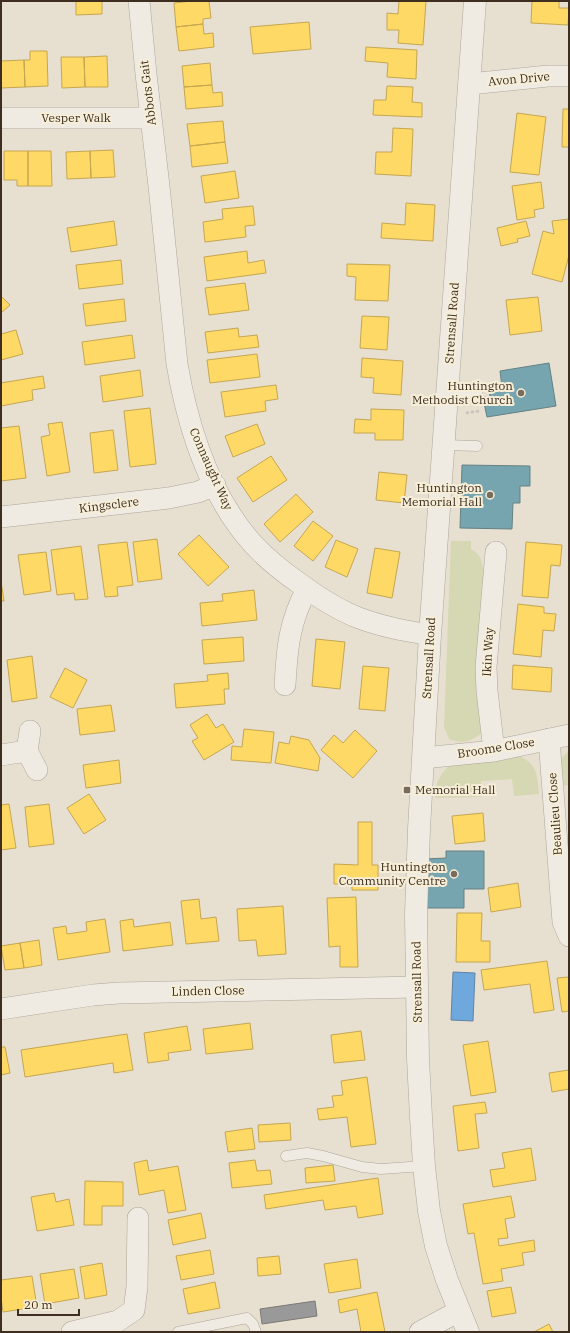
<svg xmlns="http://www.w3.org/2000/svg" width="570" height="1333" font-family="'IBM Plex Serif',serif">
<rect width="100%" height="100%" fill="#e7e0d1"/>
<!-- green -->
<path fill="#d6d7b3" d="M451,541H471V549C482,555 482,562 484,574L483,724L481,734C469,742 463,744 449,739L444,727Z
M569,751V785L561,786C559,771 556,761 569,751Z
M517,755C537,763 537,774 539,794L514,796L512,779L481,781L482,797L435,798C435,784 439,775 449,766Z"/>
<!-- homes -->
<path fill="#ffd966" stroke="#c5a651" d="M76,1H102V14L76,15Z
M192,1H209L211,18L203,19V24L176,27L174,3Z
M399,1H426L423,45L398,43L399,30H387V13L398,14Z
M532,1H559V8H569L568,25L531,23Z
M309,22L311,49L253,54L250,27Z
M203,24L204,34L213,33L214,47L179,51L176,27Z
M366,47L417,50L416,79L387,77L388,63L365,61Z
M30,51H47L48,86L25,87L24,60H30Z
M107,56L108,87H85L84,57Z
M61,57H84L85,87L62,88Z
M24,60L25,87L1,88V61Z
M210,63L212,85L184,87L182,66Z
M212,85L213,93L222,92L223,106L186,109L184,87Z
M387,86L413,87L412,102L422,103V117L373,115L374,100H386Z
M563,109H569V147H562Z
M517,113L546,117L539,175L510,172Z
M223,121L225,142L190,146L187,124Z
M393,128L413,129L411,176L375,174L376,152H392Z
M225,142L228,163L192,167L190,146Z
M113,150L115,177L91,178L90,151Z
M4,151H28V186H17V180H4Z
M28,151H51L52,186H28Z
M90,151L91,178L67,179L66,152Z
M235,171L239,198L205,203L201,176Z
M541,182L544,208L534,210L535,217L517,220L512,186Z
M406,203L435,205L433,241L381,238L382,223L405,225Z
M253,206L255,225L245,226L246,237L205,242L203,222L223,219L222,209Z
M569,219V255L562,282L532,274L543,231L554,234L552,221Z
M114,221L117,245L71,252L67,228Z
M526,221L530,236L517,239L518,242L501,246L497,228Z
M247,251L248,263L264,260L266,273L207,281L204,257Z
M121,260L123,284L79,289L76,265Z
M347,264L390,265L388,301L355,300L356,277L347,276Z
M245,283L249,310L209,315L205,288Z
M1,296L10,305L1,313Z
M538,297L542,331L510,335L506,300Z
M124,299L126,321L86,326L83,304Z
M362,316L389,317L387,350L360,348Z
M238,328L239,337L257,335L259,347L208,353L205,332Z
M16,330L23,354L1,360V334Z
M132,335L135,358L85,365L82,342Z
M257,354L260,377L210,383L207,360Z
M362,358L403,361L401,395L373,393L374,378L361,377Z
M140,370L143,396L103,402L100,376Z
M43,376L45,388L32,390L33,400L1,406V383Z
M276,385L278,399L265,401L266,411L225,417L221,392Z
M150,408L156,464L130,467L124,411Z
M371,409L404,410L403,440H375V433H354L355,419L371,420Z
M62,422L70,472L47,476L41,437L50,435L48,424Z
M257,424L265,444L233,457L225,436Z
M19,426L26,478L1,481V428Z
M113,430L118,470L94,473L90,433Z
M271,456L287,480L253,502L237,478Z
M379,472L407,475L404,503L376,500Z
M296,494L313,512L280,542L264,524Z
M313,521L333,536L313,561L294,546Z
M199,535L229,567L208,586L178,554Z
M157,539L162,579L138,582L133,542Z
M336,540L358,549L347,577L325,567Z
M127,542L133,585L117,587L118,596L105,597L98,545Z
M526,542L562,545L560,566L551,565L548,598L522,596Z
M81,546L88,599L75,600L74,593L57,595L51,550Z
M375,548L400,552L392,598L367,593Z
M46,552L51,591L24,595L18,555Z
M1,581L4,601H1Z
M254,590L257,620L202,626L200,603L223,601L222,594Z
M518,604L544,607V613L556,614L554,631L543,630L541,657L513,654Z
M243,637L244,661L204,664L202,640Z
M316,639L345,642L340,689L312,686Z
M32,656L37,698L12,702L7,660Z
M513,665L552,668L551,692L512,689Z
M363,666L389,668L385,711L359,709Z
M65,668L87,680L73,708L50,697Z
M228,673L229,689H224L225,704L176,708L174,684L208,681L207,675Z
M111,705L115,731L80,735L77,709Z
M207,714L216,728L223,724L234,742L204,760L192,741L198,738L190,725Z
M244,729L274,732L271,763L231,760L232,746L242,747Z
M355,730L377,751L353,778L321,750L334,735L343,743Z
M291,736L309,740L320,758L318,771L275,763L279,742L289,744Z
M119,760L121,783L86,788L83,765Z
M89,794L106,820L84,834L67,808Z
M9,804L16,848L1,850V805Z
M49,804L54,844L29,847L25,807Z
M483,813L485,841L455,844L452,816Z
M358,822H372V865H378V890H352V884H334V864L358,865Z
M518,883L521,907L491,912L488,888Z
M356,897L358,967H340V946L329,947L327,898Z
M199,899L201,919L216,917L219,941L186,944L181,901Z
M283,906L286,954L258,956L256,940L239,941L237,909Z
M457,913H482L481,941H490V962H456Z
M105,919L110,952L58,960L53,928L66,926L67,934L87,931L86,922Z
M133,919L134,927L170,922L173,945L123,951L120,921Z
M39,940L42,965L24,968L20,943Z
M20,943L24,968L5,970L1,946Z
M547,961L554,1010L534,1013L530,984L484,990L481,970Z
M569,977V1011L562,1012L557,978Z
M250,1023L253,1049L206,1054L203,1029Z
M187,1026L191,1050L168,1053L169,1060L148,1063L144,1033Z
M361,1031L365,1060L334,1063L331,1035Z
M127,1034L133,1070L114,1073L113,1063L25,1077L21,1050Z
M488,1041L496,1092L471,1096L463,1045Z
M1,1047H5L10,1073L1,1075Z
M569,1070V1089L552,1092L549,1073Z
M367,1077L376,1144L351,1147L347,1117L319,1120L317,1109L334,1107L332,1096L343,1095L341,1081Z
M485,1102L487,1113L475,1114L479,1148L458,1151L453,1106Z
M290,1123L291,1140L259,1142L258,1125Z
M252,1128L255,1149L228,1152L225,1132Z
M531,1148L536,1180L493,1187L490,1170L505,1168L502,1153Z
M147,1160L149,1171L178,1166L186,1210L168,1213L164,1190L139,1195L134,1163Z
M255,1160L257,1171L270,1170L272,1184L232,1188L229,1163Z
M333,1165L335,1181L306,1183L305,1168Z
M378,1178L383,1214L358,1218L356,1206L325,1210L323,1200L266,1209L264,1195Z
M85,1181L123,1182V1206H102V1225H84Z
M54,1193L56,1202L69,1199L74,1225L37,1231L31,1197Z
M511,1196L515,1217L505,1219L508,1238L498,1239L499,1246L534,1240L535,1251L522,1253L524,1265L501,1269L503,1281L483,1284L474,1233L468,1234L463,1204Z
M201,1213L206,1238L173,1245L168,1220Z
M210,1250L214,1274L181,1280L176,1256Z
M279,1256L281,1274L258,1276L257,1258Z
M357,1259L361,1288L329,1293L324,1264Z
M102,1263L107,1295L85,1299L80,1267Z
M74,1269L79,1298L45,1304L40,1274Z
M32,1276L37,1307L3,1312L1,1297V1280Z
M215,1282L220,1308L188,1314L183,1289Z
M511,1287L516,1313L492,1317L487,1291Z
M377,1292L385,1332H361L357,1309L340,1313L338,1300Z
M549,1324L553,1332H534Z"/>
<!-- schools -->
<path fill="#6fa8dc" stroke="#6083a4" d="M453,972L475,973L473,1021L451,1020Z"/>
<!-- public -->
<path fill="#76a5af" stroke="#658184" d="M549,363L556,406L487,417L484,403V397H490L489,389L502,387L500,371Z
M462,465L530,466V486H520V503H513L512,529L460,528Z
M446,851H484V889H464V908H424V859L446,858Z"/>
<!-- industry -->
<path fill="#999" stroke="#7d7975" d="M315,1301L317,1316L262,1324L260,1309Z"/>
<g fill="none" stroke-linecap="round" stroke-linejoin="round">
<defs>
<path id="service" d="M447,395L478,391
M444,445L477,446
M286,1156L307,1153L323,1156L362,1167L381,1169L424,1166
M178,1332L247,1318L253,1324L256,1332"/>
<path id="minor" d="M139,1L146,74L159,186L177,364C188,428 209,495 253,544C267,559 283,572 299,583C318,597 338,610 359,618C383,627 406,631 430,635
M470,84L548,76H569
M1,118H151
M1,517L169,498L198,492L215,485
M285,685C287,649 289,622 307,589
M30,731L27,751L37,770
M549,739L563,922L569,936
M494,751L487,691L486,667L496,552
M1,755L27,751
M423,758L494,751L569,735
M1,1009L93,995L119,993L417,987
M72,1332L118,1321L134,1310L137,1287L138,1218
M420,1332L459,1311"/>
<path id="tertiary" d="M468,1332L447,1280L436,1246L429,1211L424,1166L421,1117L418,1059L416,914L419,829L430,635L475,1"/>
</defs>
<!-- service casing -->
<use href="#service" stroke="#ada599" stroke-width="11"/>
<!-- minor casing -->
<use href="#minor" stroke="#ada599" stroke-width="22"/>
<!-- tertiary casing -->
<use href="#tertiary" stroke="#ada599" stroke-width="23"/>
<!-- path -->
<path stroke="#c8c2b9" stroke-width="2.5" stroke-dasharray="3 2" stroke-linecap="butt" d="M466,413L479,411"/>
<!-- service -->
<use href="#service" stroke="#efebe3" stroke-width="10"/>
<!-- minor -->
<use href="#minor" stroke="#efebe3" stroke-width="21"/>
<!-- tertiary -->
<use href="#tertiary" stroke="#efebe3" stroke-width="22"/>
</g>
<!-- markers -->
<g fill="#786c5e" stroke="#f7eed8" stroke-width="1.5">
<circle cx="521" cy="393" r="4"/>
<circle cx="490" cy="495" r="4"/>
<rect x="403" y="786" width="8" height="8" rx="2"/>
<circle cx="454" cy="874" r="4"/>
</g>
<g text-anchor="middle" stroke-width="4" stroke-linejoin="round" paint-order="stroke">
<!-- street labels -->
<g font-size="12" fill="#3d2e20" stroke="#f7eed8">
<text transform="translate(519 79) rotate(-5)" y="4">Avon Drive</text>
<text transform="translate(148 93) rotate(-97)" y="4">Abbots Gait</text>
<text x="76" y="122">Vesper Walk</text>
<text transform="translate(452 323) rotate(-86)" y="4">Strensall Road</text>
<text transform="translate(211 469) rotate(66)" y="4">Connaught Way</text>
<text transform="translate(109 505) rotate(-7)" y="4">Kingsclere</text>
<text transform="translate(488 652) rotate(-87)" y="4">Ikin Way</text>
<text transform="translate(429 658) rotate(-87)" y="4">Strensall Road</text>
<text transform="translate(496 748) rotate(-9)" y="4">Broome Close</text>
<text transform="translate(555 814) rotate(-94)" y="4">Beaulieu Close</text>
<text transform="translate(417 982) rotate(-91)" y="4">Strensall Road</text>
<text transform="translate(208 991) rotate(-1)" y="4">Linden Close</text>
</g>
<!-- poi labels -->
<g font-size="12" fill="#3d2e20" stroke="#f7eed8" text-anchor="end">
<text x="513" y="390">Huntington<tspan x="513" dy="14">Methodist Church</tspan></text>
<text x="482" y="492">Huntington<tspan x="482" dy="14">Memorial Hall</tspan></text>
<text x="415" y="794" text-anchor="start">Memorial Hall</text>
<text x="446" y="871">Huntington<tspan x="446" dy="14">Community Centre</tspan></text>
</g>
</g>
<!-- border -->
<rect width="570" height="1333" fill="none" stroke="#3d2e20" stroke-width="4"/>
<!-- scale -->
<path d="M18 1309v6h61v-6" fill="none" stroke="#3d2e20" stroke-width="2"/>
<text x="24" y="1309" font-size="12" fill="#3d2e20" stroke="#f7eed8" stroke-width="3" paint-order="stroke">20 m</text>
</svg>
